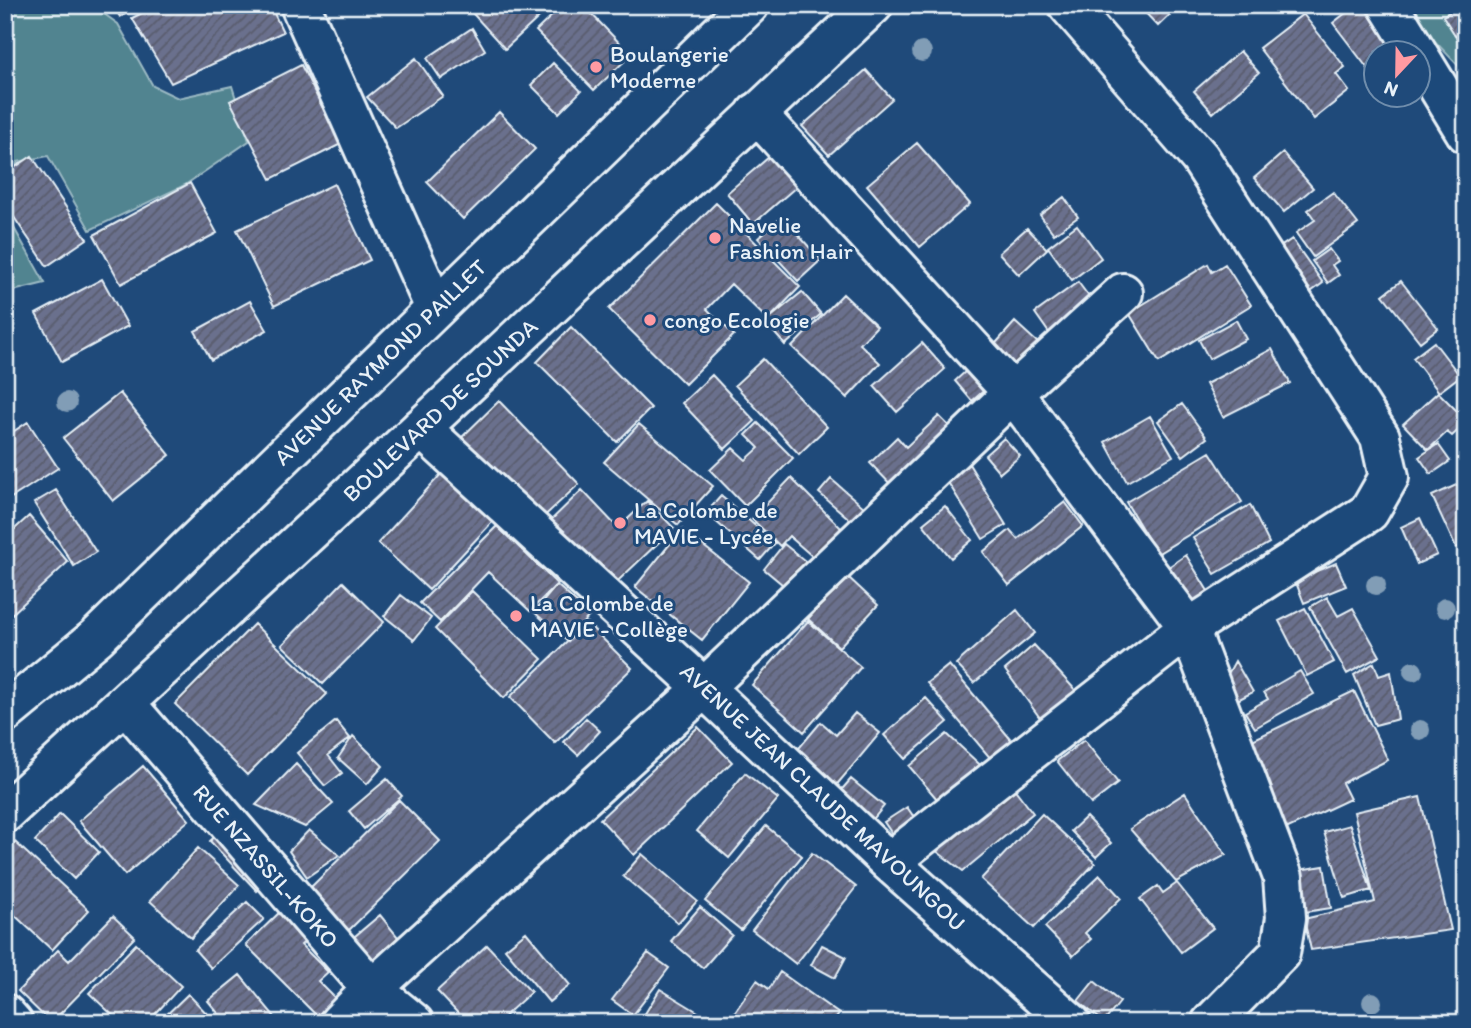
<svg xmlns="http://www.w3.org/2000/svg" width="1471" height="1028" font-family="Itim,sans-serif">
<defs>
<pattern id="building-hatch" width="6" height="6" patternUnits="userSpaceOnUse" patternTransform="scale(1.75)"><rect width="6" height="6" fill="#6a708d"/><path d="M-1 1l2-2M0 6l6-6M5 7l2-2" fill="none" stroke="#585c6c"/></pattern>
</defs>
<rect width="100%" height="100%" fill="#1f4a7a"/>
<filter id="ink" filterUnits="userSpaceOnUse"><feTurbulence type="fractalNoise" baseFrequency=".0143" numOctaves="2"/><feDisplacementMap in="SourceGraphic" scale="14" xChannelSelector="R" yChannelSelector="G"/><feConvolveMatrix kernelMatrix="1 2 1 2 8 2 1 2 1" color-interpolation-filters="sRGB"/></filter>
<g filter="url(#ink)">
<!-- grass -->
<path fill="#518490" stroke="#9cbac4" stroke-width="2" d="M5,5H103L100,11L118,24L153,86L178,98L232,86L249,141L185,185L90,230L48,156L18,162L5,188Z
M1404,5H1466V74L1411,16Z
M5,212L45,283L5,293Z"/>
<!-- building -->
<path fill="url(#building-hatch)" stroke="#e8f1f8" stroke-width="2" d="M113,5H142L120,17Z
M158,5H270L283,32L171,83L132,18Z
M465,5H552L505,49Z
M563,5H583L631,55L594,90L536,31Z
M1138,5H1180L1158,26Z
M1356,5H1362L1397,52H1376L1375,78L1333,23Z
M1461,5H1466V40L1460,43L1443,16Z
M1303,14L1345,67L1336,74L1349,91L1314,119L1259,48Z
M472,28L485,50L441,79L427,58Z
M1240,51L1259,73L1213,113L1194,91Z
M416,58L443,96L396,128L367,97Z
M553,63L581,91L559,113L531,85Z
M301,65L341,144L271,179L230,101Z
M866,70L892,99L829,155L802,126Z
M499,112L535,149L463,219L427,182Z
M917,143L970,204L920,247L867,185Z
M776,151L802,182L753,224L727,193Z
M1283,153L1313,188L1284,212L1254,178Z
M32,156L87,239L47,266L5,204V174Z
M190,183L217,233L121,284L94,235Z
M334,184L370,260L274,306L237,230Z
M1333,192L1358,224L1313,257L1296,233L1315,220L1308,210Z
M1064,197L1078,217L1054,234L1040,215Z
M716,203L800,287L768,320L731,284L707,309L734,335L685,384L609,309Z
M782,217L821,260L798,281L758,238Z
M1077,225L1101,258L1072,280L1048,247Z
M1027,228L1047,249L1019,275L999,253Z
M1292,239L1323,283L1301,299L1270,254Z
M1329,249L1338,261L1332,265L1339,275L1328,283L1312,261Z
M1208,264L1212,272L1225,264L1251,305L1159,362L1129,313Z
M102,279L128,326L62,362L36,314Z
M1401,281L1438,328L1420,342L1383,295Z
M1078,282L1098,309L1054,340L1035,313Z
M802,292L821,314L785,345L765,322Z
M843,294L877,326L860,344L880,363L847,398L792,347Z
M250,301L267,330L211,360L195,331Z
M1236,320L1246,339L1209,359L1199,340Z
M1015,322L1038,343L1011,374L987,353Z
M571,327L651,408L617,442L537,362Z
M1434,342L1460,376L1439,392L1413,358Z
M922,343L945,369L897,412L874,386Z
M1272,349L1290,383L1223,417L1206,384Z
M763,359L827,427L799,454L735,385Z
M977,361L995,381L972,401L955,381Z
M712,375L755,421L725,449L682,403Z
M1438,392L1466,420V423L1452,436L1447,432L1428,450L1403,424Z
M120,393L170,455L113,501L63,438Z
M499,401L579,484L538,522L459,440Z
M1182,404L1207,438L1183,456L1158,421Z
M939,416L960,437L900,494L870,463L897,437L906,447Z
M1150,416L1173,456L1127,482L1105,442Z
M28,422L58,468L5,502V437Z
M758,423L793,458L745,506L710,470L733,448L746,460L759,448L746,435Z
M639,424L713,486L678,525L604,462Z
M1004,438L1020,456L1000,473L985,455Z
M1438,444L1450,461L1431,474L1419,457Z
M1210,452L1242,502L1157,554L1126,502Z
M969,464L1006,525L983,539L946,479Z
M443,472L495,519L429,590L378,543Z
M791,478L850,537L822,565L789,536L780,546L752,519Z
M831,479L865,508L853,522L819,493Z
M1463,482L1466,487V544L1456,548L1432,496Z
M56,490L96,552L74,566L34,503Z
M582,490L618,528L647,501L674,528L605,593L543,528Z
M721,496L775,543L760,560L706,513Z
M1065,502L1083,526L1009,585L983,552L1010,530L1018,539Z
M1250,505L1269,543L1215,574L1193,538Z
M945,506L972,540L951,558L923,524Z
M29,516L68,562L12,614L5,606V538Z
M1420,518L1437,555L1417,564L1401,527Z
M497,526L557,584L530,611L488,572L440,622L420,603Z
M682,529L749,582L702,640L635,587Z
M784,544L820,573L795,595L764,569Z
M1186,555L1214,601L1178,622L1151,579Z
M1336,563L1346,586L1304,603L1295,580Z
M847,576L878,605L839,647L808,619Z
M343,582L384,622L323,684L282,645Z
M557,585L590,615L567,641L534,612Z
M472,591L542,659L504,698L435,629Z
M401,595L431,618L414,640L384,616Z
M1327,597L1338,616L1353,608L1380,656L1347,674L1310,607Z
M1305,608L1334,662L1307,676L1279,621Z
M1017,610L1035,633L974,683L956,664Z
M808,621L861,667L804,732L752,685Z
M587,623L632,668L555,743L510,697Z
M254,624L327,694L247,775L175,704Z
M1034,645L1078,693L1043,722L1005,670Z
M1235,661L1253,692L1224,707L1217,694Z
M1374,663L1379,676L1391,672L1398,719L1375,725L1354,675Z
M949,665L1023,754L1002,772L927,683Z
M1300,671L1314,694L1255,728L1245,712L1268,699L1264,692Z
M1354,691L1388,760L1342,783L1350,799L1284,830L1242,745Z
M926,698L948,722L905,759L884,735Z
M855,713L880,733L829,794L789,760L821,722L836,735Z
M586,718L600,731L578,755L564,742Z
M336,721L350,738L328,755L342,773L325,786L297,753Z
M698,727L732,762L634,855L600,819Z
M947,734L992,776L948,812L909,766Z
M353,736L383,766L367,784L338,758Z
M1084,740L1118,783L1091,804L1057,761Z
M296,764L333,804L305,827L256,805Z
M143,766L189,820L125,875L79,821Z
M745,773L778,799L729,858L697,831Z
M387,779L402,796L364,829L349,811Z
M851,779L884,806L870,823L837,795Z
M1010,783L1033,813L963,871L935,850Z
M1185,793L1226,855L1176,882L1130,829Z
M1420,797L1451,930L1311,950L1304,919L1375,902L1354,812Z
M399,800L440,841L347,932L307,891Z
M907,807L924,832L901,847L884,822Z
M60,814L99,852L74,879L35,841Z
M1042,814L1095,863L1034,928L981,879Z
M1086,817L1111,843L1096,857L1071,831Z
M1350,825L1371,890L1344,898L1324,832Z
M766,826L802,856L741,930L705,901Z
M309,830L339,855L307,877L289,851Z
M221,831L268,880L257,891L210,841Z
M15,842L89,910L52,950L8,909L5,911V852Z
M198,848L239,885L191,938L150,901Z
M812,853L856,887L796,964L752,930Z
M642,854L697,901L678,923L623,876Z
M1324,866L1331,908L1305,912L1298,870Z
M1100,875L1121,898L1085,933L1091,939L1073,956L1045,927Z
M1177,883L1213,928L1181,952L1140,899L1158,886L1163,893Z
M247,902L264,919L211,968L195,950Z
M700,907L732,935L703,968L671,941Z
M284,908L311,936L301,945L328,972L318,981L335,998L317,1016L246,945Z
M380,915L402,942L369,968L348,942Z
M113,916L135,937L51,1023L18,991L58,950L69,961Z
M526,932L570,985L549,1002L505,949Z
M136,944L181,986L147,1023H121L89,993Z
M487,945L531,992L497,1023H467L437,991Z
M822,945L846,957L835,978L811,965Z
M648,953L669,968L633,1015L612,1000Z
M780,972L839,1014L833,1023H727L757,980L769,989Z
M240,975L280,1023H226L208,1001Z
M1094,981L1120,1002L1104,1022L1078,1001Z
M660,989L698,1012L692,1023H653L643,1017Z
M188,994L216,1023H160L159,1022Z
M962,1012L977,1023H954Z"/>
<g fill="none" stroke-linecap="round" stroke-linejoin="round">
<defs>
<path id="minor" d="M300,5L435,308
M1388,5L1417,52
M1418,54L1466,133
M756,113L1013,393L1189,628L1283,877L1286,918L1280,953L1211,1023
M421,428L704,688L889,862L1071,1023
M125,703L372,989L414,1023
M889,862L1189,628L1369,512L1389,477L1380,437L1200,158L1068,5
M5,1014L13,1023
M339,1023L372,989L704,688L1013,393L1123,293"/>
<path id="major" d="M5,713L97,637L749,5
M5,813L326,517L873,5"/>
</defs>
<!-- minor casing -->
<use href="#minor" stroke="#e8f1f8" stroke-width="44"/>
<!-- major casing -->
<use href="#major" stroke="#e8f1f8" stroke-width="44"/>
<!-- minor -->
<use href="#minor" stroke="#1f4a7a" stroke-width="38"/>
<!-- major -->
<use href="#major" stroke="#1f4a7a" stroke-width="38"/>
</g>
<!-- trees -->
<g fill="#819db6">
<circle cx="922" cy="52" r="10"/>
<circle cx="67" cy="402" r="10"/>
<circle cx="1376" cy="585" r="10"/>
<circle cx="1445" cy="608" r="10"/>
<circle cx="1413" cy="671" r="10"/>
<circle cx="1420" cy="730" r="10"/>
<circle cx="1372" cy="1002" r="10"/>
</g>
</g>
<!-- markers -->
<g fill="#ff9aa2" stroke="#1f4a7a" stroke-width="2.5">
<circle cx="596" cy="67" r="7"/>
<circle cx="715" cy="238" r="7"/>
<circle cx="650" cy="320" r="7"/>
<circle cx="620" cy="523" r="7"/>
<circle cx="516" cy="616" r="7"/>
</g>
<g text-anchor="middle" stroke-width="6" stroke-linejoin="round" paint-order="stroke">
<!-- poi labels -->
<g font-size="23" fill="#e8f1f8" stroke="#1f4a7a" text-anchor="start">
<text x="610" y="62">Boulangerie<tspan x="610" dy="26">Moderne</tspan></text>
<text x="729" y="233">Navelie<tspan x="729" dy="26">Fashion Hair</tspan></text>
<text x="664" y="328">congo Ecologie</text>
<text x="634" y="518">La Colombe de<tspan x="634" dy="26">MAVIE - Lycée</tspan></text>
<text x="530" y="611">La Colombe de<tspan x="530" dy="26">MAVIE - Collège</tspan></text>
</g>
<!-- street labels -->
<g font-size="23" fill="#e8f1f8" stroke="#1f4a7a">
<text transform="translate(380 362) rotate(-44)" y="8">AVENUE RAYMOND PAILLET</text>
<text transform="translate(440 410) rotate(-43)" y="8">BOULEVARD DE SOUNDA</text>
<text transform="translate(823 797) rotate(43)" y="8">AVENUE JEAN CLAUDE MAVOUNGOU</text>
<text transform="translate(266 866) rotate(49)" y="8">RUE NZASSIL-KOKO</text>
</g>
</g>
<!-- margin -->
<rect width="1471" height="1028" fill="none" stroke="#1f4a7a" stroke-width="28"/>
<rect x="14" y="14" width="1443" height="1000" fill="none" stroke="#e8f1f8" stroke-width="2.5" filter="url(#ink)"/>
<!-- north arrow -->
<g transform="translate(1397 74) rotate(202)"><circle r="33" fill="#1f4a7a" stroke="#6f8dac" stroke-width="2"/>
<path d="M0-5L12 26L0 18L-12 26Z" fill="#ff9aa2"/>
<text y="-10" font-size="19" font-weight="bold" text-anchor="middle" fill="#e8f1f8">N</text>
</g>
</svg>
